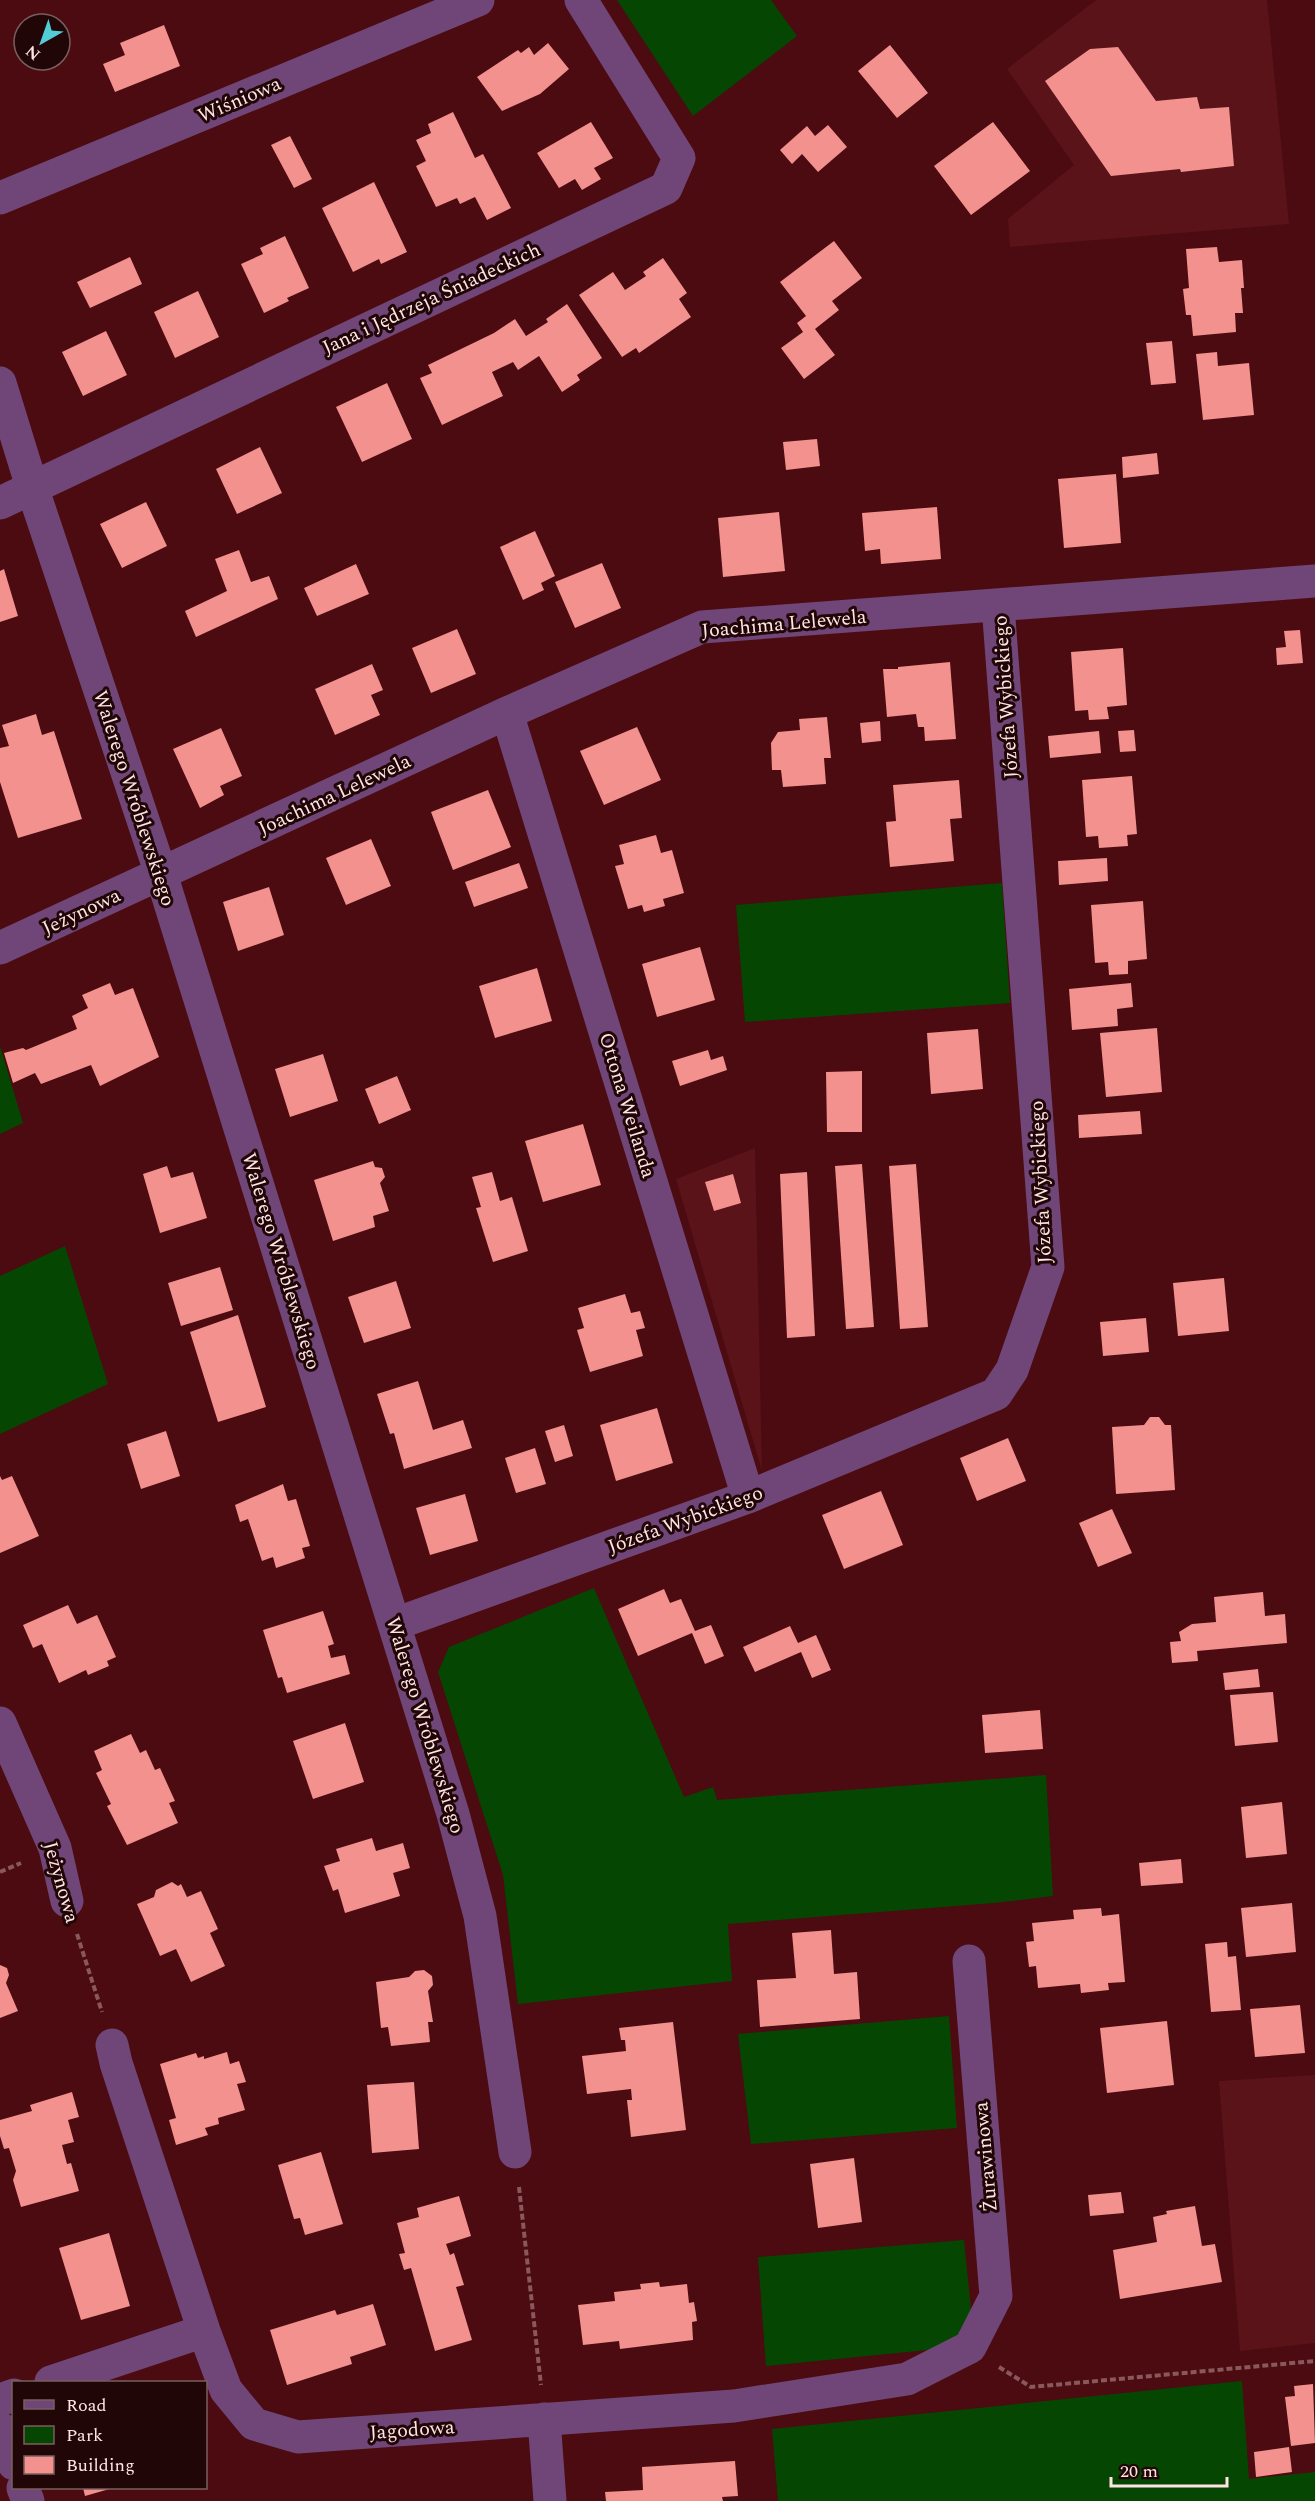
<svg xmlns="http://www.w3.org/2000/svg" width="1315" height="2501" font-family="Spectral,serif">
<rect width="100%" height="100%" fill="#4b0b10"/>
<!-- built -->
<path fill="#5a1319" d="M1096,0H1267L1289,224L1010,247L1008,219L1074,165L1007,69Z
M755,1148L762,1471L676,1179Z
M1315,2075V2343L1240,2351L1219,2081Z"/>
<!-- green -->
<path fill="#064603" d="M617,0H771L797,36L693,116Z
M1002,883L1010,1003L745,1022L736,905Z
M0,1046L23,1123L0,1134Z
M65,1246L108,1384L0,1434V1276Z
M594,1588L684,1797L713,1787L717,1800L1046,1775L1053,1896L994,1903L728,1924L732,1981L518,2004L503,1875L438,1672L449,1647Z
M949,2016L957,2128L751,2144L738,2034Z
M964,2240L972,2319L948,2348L766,2366L758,2257Z
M1242,2381L1249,2479L1315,2472V2501H778L772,2429Z"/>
<!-- building -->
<path fill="#f2918e" d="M164,25L180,66L115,92L103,64L125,55L120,43Z
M548,43L569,69L540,94L502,111L477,77L518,50L521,53L529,47L534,55Z
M890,45L928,93L897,118L858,71Z
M1118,47L1156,101L1197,97L1200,109L1229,107L1234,166L1181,172L1180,169L1111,176L1045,81L1090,49Z
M453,112L475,158L483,154L511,208L487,220L475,197L460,204L457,198L436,207L416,166L426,161L416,140L431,133L428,124Z
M591,122L613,158L594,168L601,179L582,190L575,179L559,188L537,153Z
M993,122L1030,171L971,215L934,166Z
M828,125L847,147L818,172L802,154L792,164L780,150L807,126L815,136Z
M290,136L312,179L294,188L271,145Z
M374,182L407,252L381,264L379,259L353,272L322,208Z
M285,236L309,288L287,298L289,301L264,313L241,264L263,254L260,248Z
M834,241L862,278L832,301L839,310L815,329L835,355L804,379L781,348L803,332L797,323L806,316L780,282Z
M1217,247L1219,262L1242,260L1244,288H1241L1243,313H1235L1236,332L1193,336L1191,315H1186L1183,289L1189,288L1186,249Z
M130,257L142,284L90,308L77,282Z
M663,258L687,293L679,299L691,317L639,353L636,348L622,357L579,295L613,272L625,290L646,276L643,272Z
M198,291L219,337L175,358L154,312Z
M567,304L602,358L577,375L580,380L562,392L539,356L518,370L513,362L492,372L503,396L442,425L420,378L432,373L428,365L494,333L515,319L526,336L548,322L546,319Z
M106,331L127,375L83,396L62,352Z
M1172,341L1176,383L1151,385L1146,343Z
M1217,352L1218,366L1249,363L1254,415L1203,420L1196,354Z
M387,383L412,439L362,462L336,407Z
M817,439L820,466L786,470L783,442Z
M260,447L282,493L237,514L216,469Z
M1157,453L1159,474L1123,478L1122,457Z
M1116,474L1121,543L1064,548L1058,479Z
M146,502L167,546L122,568L100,524Z
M937,507L941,559L881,564L880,549L865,551L862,513Z
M779,512L785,571L723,577L718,518Z
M535,531L555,576L541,583L544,590L523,600L500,547Z
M239,550L251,582L269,576L278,599L196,637L185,611L227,591L215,559Z
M602,563L621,608L575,628L555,582Z
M356,564L369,594L317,616L304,588Z
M4,569L18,616L0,622V571Z
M457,629L476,674L431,693L412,648Z
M1300,630L1303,663L1277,665L1276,648L1286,647L1284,631Z
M1123,648L1127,705L1107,707L1109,719L1089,720L1088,710L1075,711L1071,652Z
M950,662L956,739L925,741L924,727H918L916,714L887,717L883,669H898V667Z
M372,664L383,690L371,695L380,715L335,735L315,689Z
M36,714L42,735L54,731L82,819L18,838L0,782V748L9,746L2,725Z
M827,717L831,758H824L826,784L783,787L781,770H772L771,743L778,732L800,730L799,719Z
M880,721L881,741L862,743L860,723Z
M637,727L661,780L604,805L580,751Z
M221,728L242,776L220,786L224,795L200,808L173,749Z
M1134,730L1136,751L1120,752L1118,731Z
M1099,731L1101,753L1050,758L1048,736Z
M1132,776L1137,834L1127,835L1128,846L1099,848L1098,836L1086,837L1082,780Z
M959,780L962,818L950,819L954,861L890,867L886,822L896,821L893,785Z
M488,790L511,847L453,870L431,812Z
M656,835L661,853L672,850L684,893L663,899L665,906L644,912L642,905L628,909L615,866L624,864L619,845Z
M371,839L391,886L346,905L326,858Z
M1107,858L1108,881L1059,885L1058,861Z
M519,863L528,888L474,907L465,882Z
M269,887L284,935L238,951L223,902Z
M1143,901L1147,959L1128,961V974L1109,975L1108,962L1095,963L1091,905Z
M700,947L715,1000L657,1017L642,964Z
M537,968L552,1021L495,1038L479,986Z
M110,983L115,995L133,988L159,1057L100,1086L91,1065L41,1084L35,1073L13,1083L4,1053L23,1048L26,1050L77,1029L72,1016L88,1008L82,995Z
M1131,983L1133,1007L1117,1009L1118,1026L1072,1030L1069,989Z
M1157,1028L1162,1092L1106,1097L1100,1033Z
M978,1029L983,1089L931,1094L927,1033Z
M708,1050L711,1060L723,1056L727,1070L680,1086L672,1061Z
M323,1054L338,1101L290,1117L275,1069Z
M862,1071V1132H827L826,1072Z
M397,1076L411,1110L379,1124L365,1089Z
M1140,1111L1142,1134L1079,1138L1078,1115Z
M583,1124L601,1185L543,1202L525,1141Z
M373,1161L375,1167L382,1168L385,1177L380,1183L389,1211L373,1216L375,1227L333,1241L314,1180Z
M862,1164L874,1327L846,1329L835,1166Z
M916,1164L928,1327L900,1329L889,1166Z
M167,1166L171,1178L193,1172L207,1218L160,1233L143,1174Z
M492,1172L500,1201L512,1197L528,1251L493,1262L476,1208L481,1207L472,1177Z
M807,1172L815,1336L787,1338L780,1174Z
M733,1174L741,1203L714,1211L705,1182Z
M220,1267L233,1310L181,1326L168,1283Z
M1224,1278L1229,1331L1178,1336L1173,1283Z
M396,1281L411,1328L364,1343L348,1297Z
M625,1294L631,1313L640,1311L645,1328L636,1330L643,1356L590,1372L577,1330L584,1328L578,1308Z
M238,1315L266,1407L218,1422L190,1332Z
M1146,1318L1149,1352L1103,1356L1100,1322Z
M418,1381L433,1430L463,1420L472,1448L404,1469L394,1433L390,1434L377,1394Z
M657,1408L673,1463L616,1481L600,1425Z
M1150,1417H1159L1165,1425H1171L1175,1490L1116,1494L1112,1427L1144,1425Z
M564,1425L573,1456L555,1462L545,1431Z
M166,1431L180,1476L141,1489L127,1444Z
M1008,1438L1026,1481L977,1501L960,1458Z
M535,1448L546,1484L516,1493L505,1458Z
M0,1476L2,1480L12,1476L39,1536L0,1553Z
M283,1484L288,1501L296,1499L310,1546L302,1548L305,1558L276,1568L273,1557L262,1561L248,1519L240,1522L235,1505Z
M881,1491L903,1545L844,1569L822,1515Z
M465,1494L478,1541L430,1555L416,1508Z
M1112,1509L1132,1553L1098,1567L1079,1523Z
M664,1589L670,1603L681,1599L695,1631L711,1625L724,1656L705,1664L692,1633L638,1656L618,1609Z
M1263,1592L1265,1616L1285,1614L1287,1643L1197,1651L1198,1661L1172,1663L1170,1642L1181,1641L1179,1632L1192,1624L1216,1622L1214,1597Z
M68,1605L77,1624L97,1615L116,1657L107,1661L109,1666L88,1675L86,1670L59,1683L42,1644L33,1648L23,1625Z
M323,1611L334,1644L328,1646L331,1658L345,1655L350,1674L287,1693L282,1677L278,1678L263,1630Z
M790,1626L798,1643L816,1635L831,1670L812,1678L801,1652L755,1672L743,1647Z
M1258,1669L1260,1687L1225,1690L1223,1673Z
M1273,1692L1278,1742L1235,1746L1230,1695Z
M1040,1710L1043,1749L985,1753L982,1715Z
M345,1723L364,1782L313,1799L293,1741Z
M131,1734L140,1753L146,1750L155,1770L160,1768L175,1801L169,1803L178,1823L127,1845L107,1806L111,1804L96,1773L102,1770L94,1751Z
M1282,1802L1287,1854L1246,1858L1241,1807Z
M372,1838L376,1851L403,1843L410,1868L393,1873L400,1896L345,1913L338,1889L333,1891L324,1866L340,1861L336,1849Z
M1181,1859L1183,1883L1141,1886L1139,1863Z
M172,1882L178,1886L181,1884L187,1897L201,1891L218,1929L210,1933L225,1966L191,1982L176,1949L160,1956L137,1904L154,1897L156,1890Z
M1292,1903L1296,1952L1246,1957L1241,1908Z
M1101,1908L1102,1916L1119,1914L1125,1982L1108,1983L1109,1990L1081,1993L1080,1984L1038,1988L1036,1966L1029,1967L1026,1942L1034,1941L1032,1923L1074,1919L1073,1910Z
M831,1930L834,1974L857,1972L860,2019L760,2027L757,1980L796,1978L792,1933Z
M1227,1942L1228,1957L1236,1956L1241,2010L1211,2012L1205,1944Z
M0,1965L7,1968L9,1975L6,1983L18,2011L0,2018Z
M424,1970L432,1976L433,1985L428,1991L433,2022H428L430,2042L391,2046L388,2027L381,2028L376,1982L409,1977L415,1971Z
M1300,2005L1305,2053L1255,2057L1250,2009Z
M1167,2021L1174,2085L1107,2093L1100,2028Z
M673,2022L686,2130L631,2137L627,2100H632L631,2089L587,2094L582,2056L626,2051L625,2040H621L619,2028Z
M227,2052L230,2064L239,2061L246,2082L237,2084L245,2110L218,2118L219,2124L205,2128L208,2135L176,2145L169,2120L176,2118L160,2064L196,2053L198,2058L204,2056V2059Z
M414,2082L419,2149L372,2153L367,2085Z
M72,2092L79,2117L68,2120L74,2142L62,2145L67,2164L71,2163L79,2191L21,2207L13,2180L16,2171L9,2148L4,2149L0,2136V2120L32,2111L30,2105Z
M321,2152L343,2224L305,2235L300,2218L294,2219L278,2165Z
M854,2158L862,2222L818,2228L810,2164Z
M1121,2192L1124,2213L1090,2216L1088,2195Z
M459,2196L471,2236L446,2244L450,2255L454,2253L464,2285L456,2287L472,2340L435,2351L411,2268L404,2270L399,2254L405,2253L397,2223L419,2217L417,2208Z
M1195,2206L1202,2246L1215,2244L1222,2282L1120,2299L1113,2250L1157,2242L1153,2217L1167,2214L1166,2211Z
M109,2233L130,2306L81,2320L59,2248Z
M659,2282L660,2287L687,2284L689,2303L694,2302L697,2321L692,2322L693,2340L620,2349L619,2341L583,2345L578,2305L615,2301L614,2292L641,2289L640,2284Z
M373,2304L386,2345L350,2357L352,2364L287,2385L270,2330L335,2310L337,2315Z
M1313,2384L1315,2443L1291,2446L1285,2397L1295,2396L1294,2386Z
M1289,2447L1292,2472L1256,2477L1254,2452Z
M735,2461L738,2496L722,2497L723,2501H606L605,2492L643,2490L642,2467Z
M83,2488H113L85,2496Z"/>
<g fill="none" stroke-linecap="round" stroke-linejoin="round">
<!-- path -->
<path stroke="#8a585a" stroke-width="4" stroke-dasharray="6 3" stroke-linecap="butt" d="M0,1872L21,1863
M77,1934L102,2012
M519,2187L541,2385
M999,2367L1031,2387L1315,2361"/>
<!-- minor -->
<path stroke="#704577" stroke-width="33" d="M0,198L478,0
M0,383L32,487L161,874L453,1814L480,1916L515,2152
M0,503L666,188L679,158L581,0
M507,713L748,1497
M0,948L507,713L702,627L1315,581
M395,1624L748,1497L996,1394L1012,1370L1048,1267L998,605
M0,1723L55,1848L67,1901
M112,2045L116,2063L204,2331L226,2390L254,2424L298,2437L734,2406L907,2379L970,2347L996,2296L969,1961
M51,2382L204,2331
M0,2400L14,2395
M544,2419L550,2501
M0,2428L14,2464
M23,2488L28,2501"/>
</g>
<g text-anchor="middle" stroke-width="6" stroke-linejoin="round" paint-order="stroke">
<!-- street labels -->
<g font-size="20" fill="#fee5e3" stroke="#200606">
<text transform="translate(239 99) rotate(-23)" y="7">Wiśniowa</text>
<text transform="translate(431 298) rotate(-25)" y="7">Jana i Jędrzeja Śniadeckich</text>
<text transform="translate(784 623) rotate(-5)" y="7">Joachima Lelewela</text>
<text transform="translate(1005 697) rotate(-94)" y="7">Józefa Wybickiego</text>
<text transform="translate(334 794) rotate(-25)" y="7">Joachima Lelewela</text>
<text transform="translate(135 798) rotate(72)" y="7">Walerego Wróblewskiego</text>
<text transform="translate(81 911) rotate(-25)" y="7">Jeżynowa</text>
<text transform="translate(628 1105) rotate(73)" y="7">Ottona Weilanda</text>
<text transform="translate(1040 1182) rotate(-93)" y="7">Józefa Wybickiego</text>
<text transform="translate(282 1261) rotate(73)" y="7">Walerego Wróblewskiego</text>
<text transform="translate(685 1519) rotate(-20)" y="7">Józefa Wybickiego</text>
<text transform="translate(426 1725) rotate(73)" y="7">Walerego Wróblewskiego</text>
<text transform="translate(62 1882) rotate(74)" y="7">Jeżynowa</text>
<text transform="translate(985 2157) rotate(-95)" y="7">Żurawinowa</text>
<text transform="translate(412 2429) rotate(-4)" y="7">Jagodowa</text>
</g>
</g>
<!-- legend -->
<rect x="12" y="2381" width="195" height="108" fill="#200606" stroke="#795f5e" stroke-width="1.5"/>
<rect x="24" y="2400" width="30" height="9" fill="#704577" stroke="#795f5e" stroke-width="1.5"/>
<text x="66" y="2411" font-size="18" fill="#fee5e3">Road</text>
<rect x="24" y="2426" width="30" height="18" fill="#064603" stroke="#795f5e" stroke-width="1.5"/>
<text x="66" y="2441" font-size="18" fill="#fee5e3">Park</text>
<rect x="24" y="2456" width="30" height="18" fill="#f2918e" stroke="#795f5e" stroke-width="1.5"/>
<text x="66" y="2471" font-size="18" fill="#fee5e3">Building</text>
<!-- north arrow -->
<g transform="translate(42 42) rotate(220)"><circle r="28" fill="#200606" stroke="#795f5e" stroke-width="1.5"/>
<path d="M0-4.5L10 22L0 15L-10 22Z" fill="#52ccd5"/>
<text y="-9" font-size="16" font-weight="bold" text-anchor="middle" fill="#fee5e3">N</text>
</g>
<!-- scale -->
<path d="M1111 2477v9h116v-9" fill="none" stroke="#fee5e3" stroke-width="3"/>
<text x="1120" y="2477" font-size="18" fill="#fee5e3" stroke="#200606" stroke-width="4.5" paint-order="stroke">20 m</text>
</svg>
